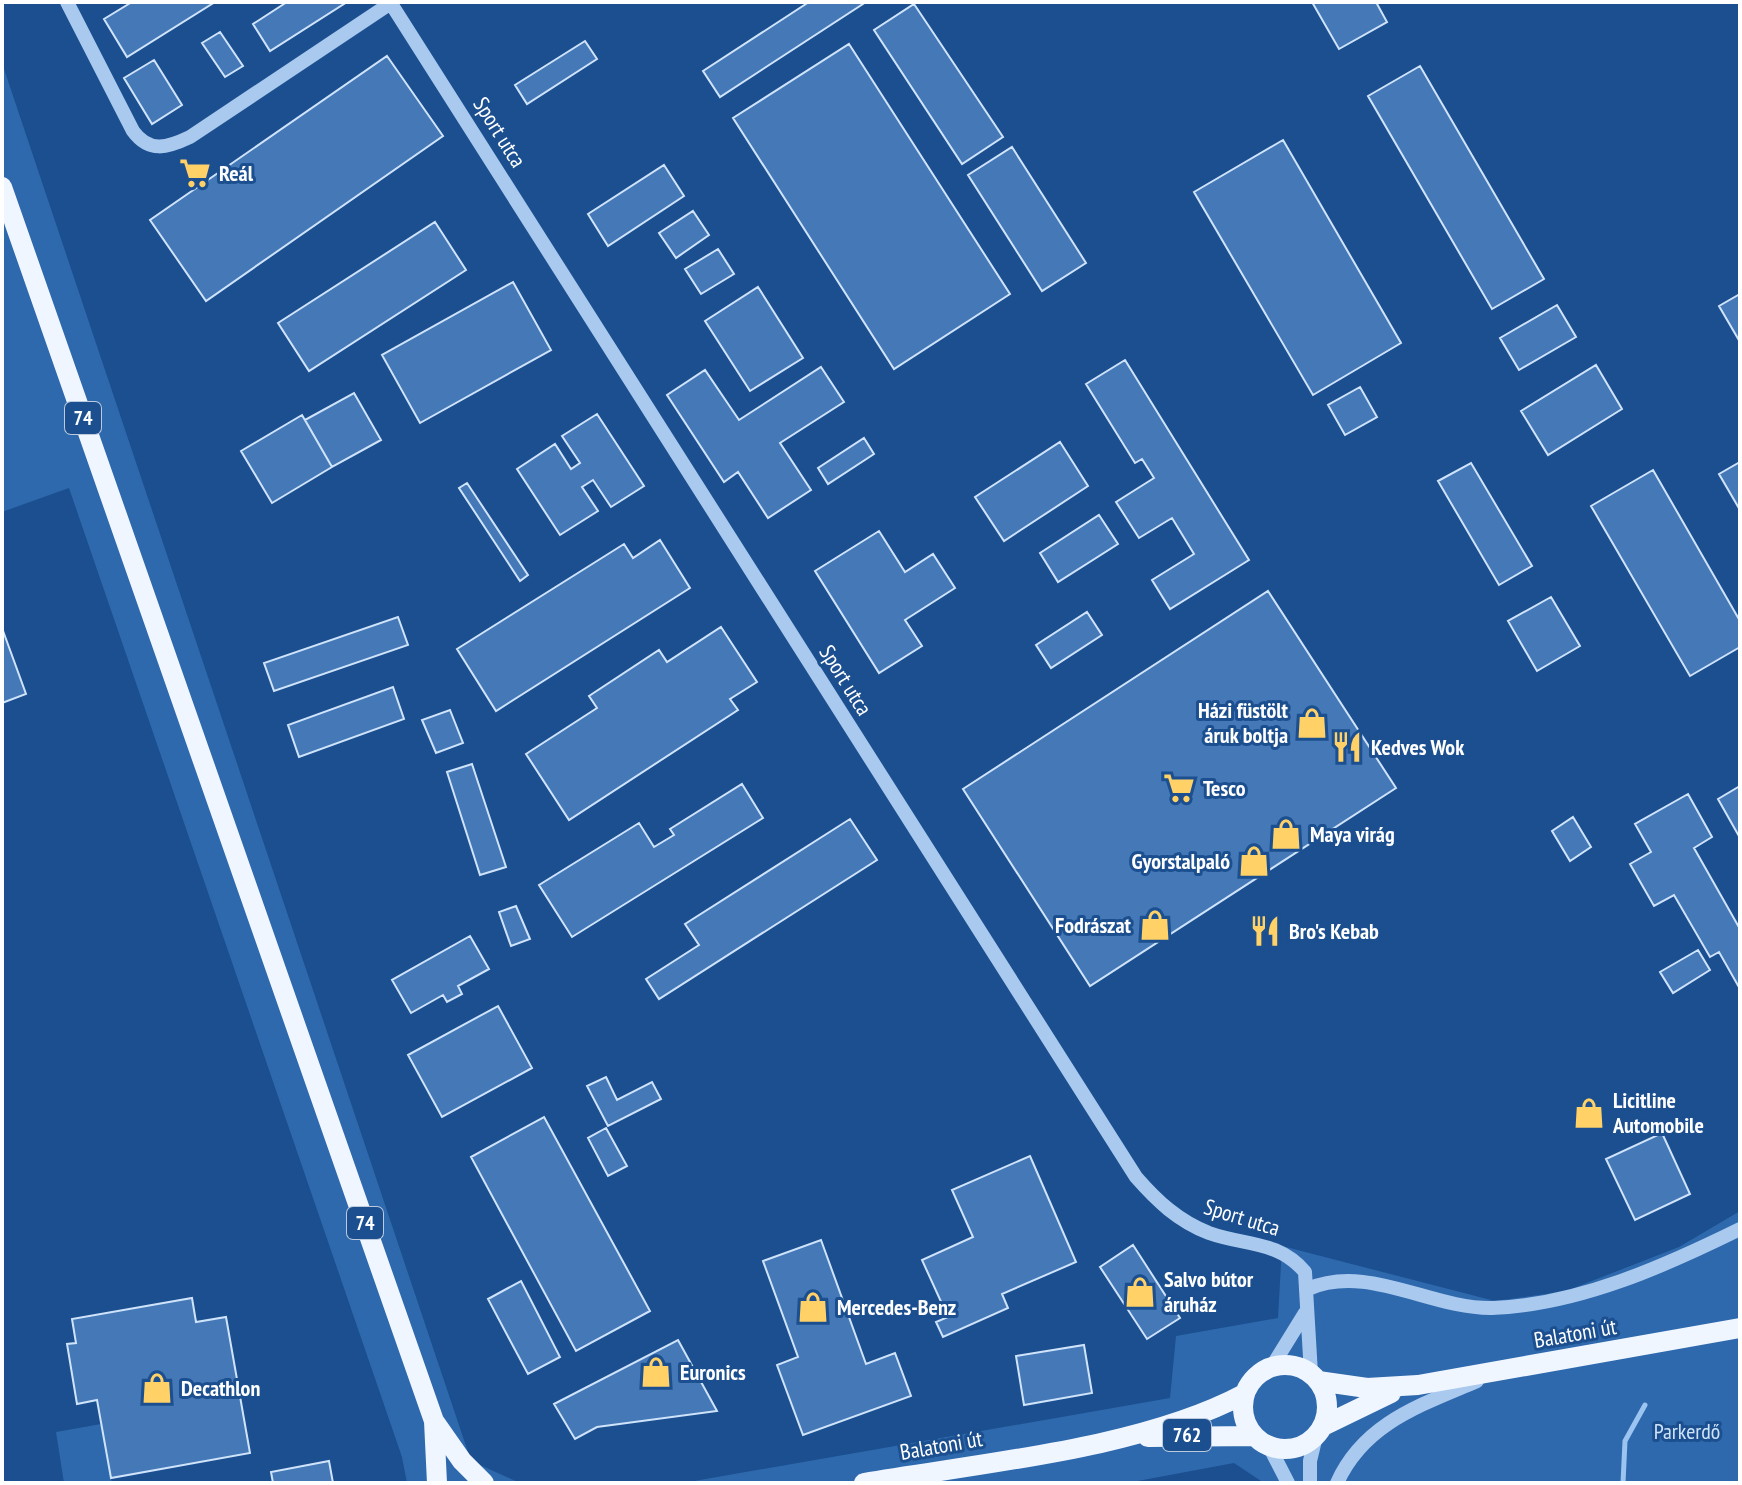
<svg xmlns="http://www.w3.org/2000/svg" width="1742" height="1485" font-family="'PT Sans Narrow',sans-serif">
<rect width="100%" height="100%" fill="#1b4f8f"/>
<!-- green -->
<path fill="#2e69ad" d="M2,63L471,1461L520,1483H407L402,1457L69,488L2,512Z
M1740,1211V1483H1264L1234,1463L1127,1483H683L1170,1398L1176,1336L1278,1318L1282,1246L1495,1301L1566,1291L1679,1247Z
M101,1424L112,1483H64L56,1432Z"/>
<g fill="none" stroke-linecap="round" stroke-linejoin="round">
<!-- stream -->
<path stroke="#9cc4f0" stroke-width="5" d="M1623,1483L1625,1441L1645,1405"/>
</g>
<!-- building -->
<path fill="#4478b7" stroke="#cfe3fa" stroke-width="2" d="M132,2H215L127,57L104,19Z
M287,2H347L270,51L253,24Z
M809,2H866L720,97L703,71Z
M1312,2H1376L1387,22L1339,49Z
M914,4L1003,137L962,164L874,30Z
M220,32L243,66L225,77L202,43Z
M585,41L597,59L527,104L515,85Z
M849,44L1010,294L894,369L733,118Z
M387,56L443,136L206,301L150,220Z
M154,60L182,105L152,124L124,78Z
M1420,66L1544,279L1492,309L1368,96Z
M1283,140L1401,343L1313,395L1194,192Z
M1012,147L1086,263L1042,291L968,175Z
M664,165L684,196L608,246L588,214Z
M693,211L709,235L676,258L659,233Z
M435,222L466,270L309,371L278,323Z
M718,249L734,274L701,294L685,269Z
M513,282L551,350L420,423L382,355Z
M758,287L803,358L750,391L705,321Z
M1740,294V342L1719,306Z
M1557,305L1576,337L1519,370L1500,338Z
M1125,360L1249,560L1170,609L1152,580L1194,554L1172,518L1139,538L1116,502L1154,478L1142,459L1135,463L1086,384Z
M1596,365L1622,409L1548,455L1521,411Z
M821,367L844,402L780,443L811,490L768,518L738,472L724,482L667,395L705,370L739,420Z
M1360,387L1377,417L1345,435L1328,405Z
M354,393L381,440L332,467L305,420Z
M597,414L644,486L611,507L593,480L582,487L598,511L560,535L517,469L555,444L571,469L580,463L562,436Z
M302,415L332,467L272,503L241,451Z
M864,438L874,454L828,484L818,468Z
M1060,442L1088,486L1004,541L975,497Z
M1740,462V510L1719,474Z
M1471,463L1532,566L1499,585L1438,481Z
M1653,470L1740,621V647L1690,676L1591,506Z
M467,483L528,575L520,581L459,488Z
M1099,515L1118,544L1058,582L1040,553Z
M879,531L905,572L933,554L955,588L905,620L922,646L879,673L815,571Z
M660,540L690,588L496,711L457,649L624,544L633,558Z
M1268,591L1396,788L1090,986L963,789Z
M1551,597L1580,646L1537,671L1508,621Z
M1087,612L1102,635L1051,668L1036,645Z
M398,617L408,645L274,691L264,663Z
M721,627L757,682L730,699L738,710L569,820L526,754L597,708L589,696L659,650L667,662Z
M2,628L26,694L2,703Z
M393,687L404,719L299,757L288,725Z
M450,710L463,743L436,753L422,720Z
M472,764L506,867L480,875L447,772Z
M742,784L763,818L572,937L539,885L639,823L654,847L674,835L670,829Z
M1740,786V838L1718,799Z
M1688,794L1712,837L1694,848L1740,929V989L1719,952L1710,957L1674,895L1654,906L1630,864L1651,852L1635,824Z
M1573,817L1591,847L1570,861L1552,831Z
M850,819L877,860L659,999L646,979L699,945L685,924Z
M516,906L530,939L511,946L499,912Z
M470,936L489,969L458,986L462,994L447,1002L443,995L411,1013L392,980Z
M1698,950L1710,970L1673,993L1660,972Z
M498,1006L532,1068L442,1117L408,1055Z
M606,1077L617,1100L652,1082L661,1099L608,1126L587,1086Z
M544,1117L650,1311L576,1351L471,1157Z
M606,1128L627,1166L608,1176L588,1138Z
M1662,1133L1690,1194L1635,1220L1606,1159Z
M1030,1156L1076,1262L1002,1294L1008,1308L943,1337L936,1322L948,1317L922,1260L973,1237L952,1190Z
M821,1240L866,1364L895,1353L911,1396L803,1435L777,1365L798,1357L763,1261Z
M1133,1245L1180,1318L1147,1339L1100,1267Z
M521,1281L560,1357L528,1374L488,1299Z
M192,1298L196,1322L226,1317L250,1453L111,1478L97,1400L77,1404L67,1344L76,1343L72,1319Z
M678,1340L717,1411L597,1427L575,1439L554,1404Z
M1084,1345L1092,1393L1024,1405L1016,1356Z
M329,1461L333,1483H273L271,1472Z"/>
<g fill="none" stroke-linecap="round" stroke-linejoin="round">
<!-- minor -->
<path stroke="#a9c9ee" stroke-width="14" d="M67,2L133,131C149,153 167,148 190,137L391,3
M390,2L1136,1177C1157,1201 1178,1221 1209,1233C1245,1246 1278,1240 1305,1272L1311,1374
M1308,1289C1367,1263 1431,1309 1492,1308C1578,1305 1665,1266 1740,1229
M1271,1368L1305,1313
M1269,1446L1288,1483
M1310,1483V1461L1316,1436
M1337,1483C1364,1423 1421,1405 1477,1381"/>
<!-- major -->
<path stroke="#f0f6ff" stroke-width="20" d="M2,187L434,1421L462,1461L484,1483
M1243 1407a42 42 0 1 1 84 0a42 42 0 1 1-84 0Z
M1318,1381L1367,1388L1418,1385L1740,1328
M434,1421L437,1483
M1323,1426L1391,1393
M1148,1437L1254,1436
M864,1483C980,1463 1141,1449 1244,1394"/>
</g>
<!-- icons -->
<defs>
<symbol id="supermarket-bare" viewBox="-9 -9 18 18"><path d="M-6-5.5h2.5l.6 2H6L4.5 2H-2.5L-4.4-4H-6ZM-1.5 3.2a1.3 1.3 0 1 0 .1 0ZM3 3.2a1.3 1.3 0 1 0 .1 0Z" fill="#ffd166" stroke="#1b4f8f" stroke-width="2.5" paint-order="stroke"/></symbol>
<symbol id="shop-bare" viewBox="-9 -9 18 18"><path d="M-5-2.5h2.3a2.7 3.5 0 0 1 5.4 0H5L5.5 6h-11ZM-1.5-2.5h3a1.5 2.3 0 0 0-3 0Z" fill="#ffd166" stroke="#1b4f8f" stroke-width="2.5" paint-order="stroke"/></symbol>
<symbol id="restaurant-bare" viewBox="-9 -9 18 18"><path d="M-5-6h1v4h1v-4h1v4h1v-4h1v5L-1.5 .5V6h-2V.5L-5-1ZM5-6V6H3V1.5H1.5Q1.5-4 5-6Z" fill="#ffd166" stroke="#1b4f8f" stroke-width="2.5" paint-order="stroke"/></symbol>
</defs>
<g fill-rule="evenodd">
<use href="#supermarket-bare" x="173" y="151" width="44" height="44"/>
<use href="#shop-bare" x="1290" y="701" width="44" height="44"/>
<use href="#restaurant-bare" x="1325" y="725" width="44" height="44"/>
<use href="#supermarket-bare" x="1157" y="766" width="44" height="44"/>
<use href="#shop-bare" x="1264" y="812" width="44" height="44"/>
<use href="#shop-bare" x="1232" y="839" width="44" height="44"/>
<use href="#shop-bare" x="1133" y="903" width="44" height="44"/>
<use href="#restaurant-bare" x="1243" y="909" width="44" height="44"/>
<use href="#shop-bare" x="1567" y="1091" width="44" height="44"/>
<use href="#shop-bare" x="1118" y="1270" width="44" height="44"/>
<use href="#shop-bare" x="791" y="1285" width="44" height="44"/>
<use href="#shop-bare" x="634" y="1350" width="44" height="44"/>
<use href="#shop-bare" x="135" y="1366" width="44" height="44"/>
</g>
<g text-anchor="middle" stroke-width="6" stroke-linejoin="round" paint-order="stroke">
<!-- shield labels -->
<g fill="#1b4f8f" stroke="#bbcadd" stroke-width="2">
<rect x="65" y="402" width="36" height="32" rx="6"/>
<rect x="347" y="1207" width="36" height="32" rx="6"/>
<rect x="1163" y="1419" width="48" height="32" rx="6"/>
</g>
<g font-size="20" font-weight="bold" fill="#fff">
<text x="83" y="425">74</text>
<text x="365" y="1230">74</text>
<text x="1187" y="1442">762</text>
</g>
<!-- street labels -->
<g font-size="22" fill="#fff" stroke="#1b4f8f">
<text transform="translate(500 132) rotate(58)" y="8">Sport utca</text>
<text transform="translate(846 680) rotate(58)" y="8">Sport utca</text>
<text transform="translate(1242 1217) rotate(17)" y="8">Sport utca</text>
<text transform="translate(1575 1333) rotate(-10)" y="8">Balatoni út</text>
<text transform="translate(941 1445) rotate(-10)" y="8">Balatoni út</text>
</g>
<!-- poi labels -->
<g font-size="22" font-weight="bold" fill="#fff" stroke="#1b4f8f" text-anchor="start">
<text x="219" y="181">Reál</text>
<text x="1288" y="718" text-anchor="end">Házi füstölt<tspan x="1288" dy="25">áruk boltja</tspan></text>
<text x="1371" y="755">Kedves Wok</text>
<text x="1203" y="796">Tesco</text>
<text x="1310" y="842">Maya virág</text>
<text x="1230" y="869" text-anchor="end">Gyorstalpaló</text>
<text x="1131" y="933" text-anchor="end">Fodrászat</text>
<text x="1289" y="939">Bro's Kebab</text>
<text x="1613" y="1108">Licitline<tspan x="1613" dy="25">Automobile</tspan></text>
<text x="1164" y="1287">Salvo bútor<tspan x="1164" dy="25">áruház</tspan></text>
<text x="837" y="1315">Mercedes-Benz</text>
<text x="680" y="1380">Euronics</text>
<text x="181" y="1396">Decathlon</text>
</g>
<!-- park labels -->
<g font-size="22" fill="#cfe3fa" stroke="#1b4f8f">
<text x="1687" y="1439">Parkerdő</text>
</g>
</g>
<!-- border -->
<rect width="1742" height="1485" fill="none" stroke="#ffffff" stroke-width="8"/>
</svg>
